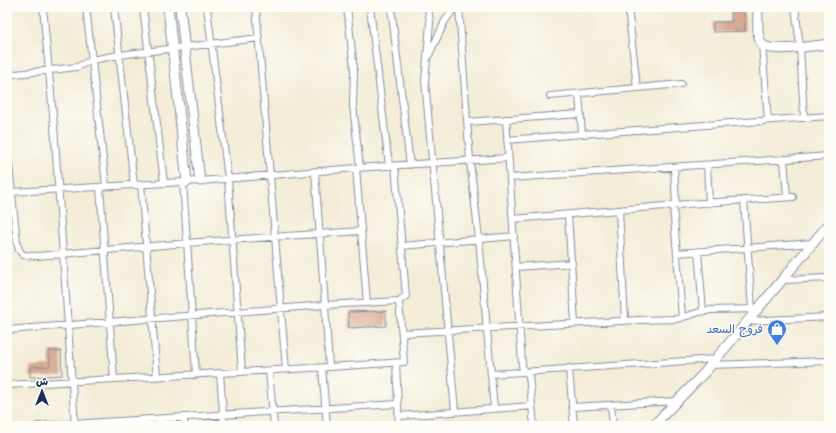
<svg xmlns="http://www.w3.org/2000/svg" width="836" height="433" font-family="'Comic Neue','Playpen Sans Arabic',sans-serif">
  <style>
    .building { fill: #d7a892 }
    .lines { fill: none; stroke-linecap: round; stroke-linejoin: round }
    .street-casing { stroke: #878e9a; stroke-width: 8 }
    .secondary-casing { stroke: #878e9a; stroke-width: 11 }
    .street { stroke: #fff; stroke-width: 6 }
    .secondary { stroke: #fff; stroke-width: 9 }
    .labels { text-anchor: middle; stroke-width: 3; stroke-linejoin: round; paint-order: stroke }
    .shop-label { font-size: 12px; fill: #366cbe; stroke: #fdfcf7; text-anchor: end }
  </style>
  <rect width="100%" height="100%" fill="#fdfcf7"/>
  <filter id="ink" filterUnits="userSpaceOnUse"><feTurbulence type="fractalNoise" baseFrequency=".025" numOctaves="2"/><feDisplacementMap in="SourceGraphic" scale="8" xChannelSelector="R" yChannelSelector="G"/><feConvolveMatrix kernelMatrix="1 2 1 2 8 2 1 2 1" color-interpolation-filters="sRGB"/></filter>
  <filter id="wash" filterUnits="userSpaceOnUse"><feTurbulence type="fractalNoise" baseFrequency=".012" numOctaves="4" result="noise"/><feDisplacementMap in="SourceGraphic" scale="16" xChannelSelector="R" yChannelSelector="G"/><feGaussianBlur stdDeviation="0.9" result="paint"/><feColorMatrix in="noise" values="0 0 0 0 0 0 0 0 0 0 0 0 0 0 0 0 0 1.4 0 .05"/><feComposite in="paint" operator="in"/></filter>
  <g filter="url(#wash)">
    <rect width="100%" height="100%" fill="#f3ecd7"/>
    <g id="blocks">
      <!-- building -->
      <path class="building" d="M731,7H744L745,31L713,32V22H731Z
        M386,311V326L349,328L348,312Z
        M49,351H61L62,375L30,377V367L50,366Z"/>
    </g>
  </g>
  <g filter="url(#ink)">
    <use href="#blocks" fill-opacity="0" stroke="#878e9a" stroke-width="1"/>
    <g class="lines">
      <!-- street casing -->
      <g class="street-casing">
        <path id="street" d="M43,7L54,126L75,426
          M86,7L106,186
          M114,7L134,185
          M143,7L164,183
          M207,7L228,179L242,372
          M256,7L286,370
          M347,7L354,70L353,105L360,168
          M370,7L389,166
          M391,7L410,165
          M428,7L430,23L425,81L455,411
          M459,7L470,161L479,239L494,409
          M628,7L637,88
          M795,7L800,47L804,118
          M762,44L768,120
          M429,55L445,21L455,7
          M7,75L77,67L92,60L119,55L259,38
          M550,96L681,84
          M506,119L522,365L523,370L529,375L534,426
          M467,122L581,114
          M582,134L829,116
          M507,140L582,134L579,94
          M7,145L17,243L19,250L23,255L37,256L199,242L361,231
          M784,159L787,197
          M707,165L709,203
          M395,166L406,296L399,301
          M674,167L676,205
          M356,168L367,303
          M510,178L829,156
          M183,182L196,375
          M141,184L157,377
          M100,187L114,379
          M12,192L200,181L356,168L508,158
          M744,200L752,309
          M673,205L682,317
          M619,210L625,320
          M568,215L575,323
          M513,219L688,204L793,197
          M402,246L514,236
          M698,252L703,311
          M677,253L813,243
          M516,267L572,263
          M782,280L829,278
          M399,301L404,362L329,367L325,305Z
          M748,321L829,317
          M7,330L325,305L315,172
          M402,333L639,320L677,319L700,312L711,310L758,309
          M396,363L399,426
          M711,365L829,361
          M322,368L327,426
          M569,368L574,426
          M269,371L274,426
          M220,373L224,426
          M491,374L716,359
          M7,385L329,367
          M611,405L613,426
          M572,407L677,401
          M399,416L532,406
          M184,417V426
          M38,426L398,404"/>
      </g>
      <!-- secondary casing -->
      <g class="secondary-casing">
        <path id="secondary" d="M168,7L187,182
          M180,7L200,181
          M758,7C758,16 756,37 762,44C770,54 816,45 829,44
          M653,426L705,372L829,224"/>
      </g>
      <!-- street -->
      <use href="#street" class="street"/>
      <!-- secondary -->
      <use href="#secondary" class="secondary"/>
    </g>
  </g>
  <!-- icons -->
  <defs>
    <g id="shop-pin" transform="scale(1)"><path d="M0 17L-7.5 6A9.5 9.5 0 1 1 7.5 6Z" fill="#3f7fe0" stroke="#fdfcf7"/><path d="M-5-2.5h2.3a2.7 3.5 0 0 1 5.4 0H5L5.5 6h-11ZM-1.5-2.5h3a1.5 2.3 0 0 0-3 0Z" fill="#fff"/></g>
  </defs>
  <g fill-rule="evenodd">
    <use href="#shop-pin" x="777" y="329"/>
  </g>
  <g class="labels">
    <!-- shop labels -->
    <g class="shop-label">
      <text x="763" y="333">فروج السعد</text>
    </g>
  </g>
  <!-- margin -->
  <rect width="836" height="433" fill="none" stroke="#fdfcf7" stroke-width="24"/>
  <!-- north arrow -->
  <g transform="translate(42 391)" stroke="#fdfcf7" stroke-width="3" paint-order="stroke">
  <path d="M0-3L7 15L0 10L-7 15Z" fill="#1b2f5e"/>
  <text y="-6" font-size="11" font-weight="bold" text-anchor="middle" fill="#1b2f5e">ش</text>
  </g>
</svg>
